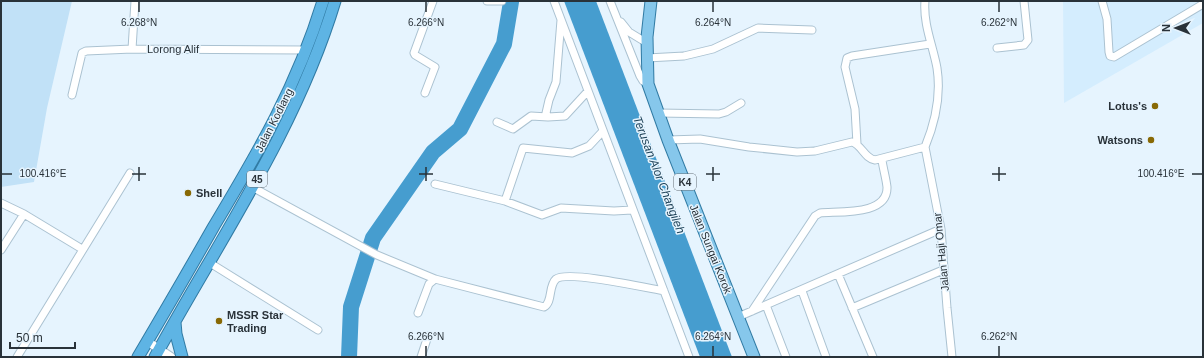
<svg xmlns="http://www.w3.org/2000/svg" width="1204" height="358" font-family="Arial,sans-serif">
  <style>
    .built { fill: #d4edfe }
    .green { fill: #c1e1f7 }
    .water { fill: #469dcf }
    .lines { fill: none; stroke-linecap: round; stroke-linejoin: round }
    .river { stroke: #469dcf; stroke-width: 16 }
    .minor-casing { stroke: #abc2d1; stroke-width: 9 }
    .tertiary-casing { stroke: #abc2d1; stroke-width: 10 }
    .primary-casing { stroke: #317ba4; stroke-width: 13 }
    .trunk-casing { stroke: #317ba4; stroke-width: 13 }
    .minor { stroke: #fff; stroke-width: 7 }
    .tertiary { stroke: #fff; stroke-width: 8 }
    .primary { stroke: #86c7eb; stroke-width: 11 }
    .trunk { stroke: #5eb4e4; stroke-width: 11 }
    .ticks { fill: none; stroke: #293239; stroke-width: 1.5 }
    .poi-dot { fill: #886905; stroke: #e6f4fe; stroke-width: 1.5 }
    .labels { text-anchor: middle; stroke-width: 3; stroke-linejoin: round; paint-order: stroke }
    .shield { fill: #e6f4fe; stroke: #626c74; stroke-width: 1 }
    .shield-label { font-size: 10px; font-weight: bold; fill: #293239 }
    .street-label { font-size: 11px; fill: #293239; stroke: #e6f4fe }
    .poi-label { font-size: 11px; font-weight: bold; fill: #293239; stroke: #e6f4fe; text-anchor: end }
    .water-label { font-size: 12px; font-style: italic; fill: #1f4359; stroke: #e6f4fe }
    .ticks-label { font-size: 10px; text-anchor: middle; fill: #293239; stroke: #e6f4fe; stroke-width: 3; stroke-linejoin: round; paint-order: stroke }
  </style>
  <rect width="100%" height="100%" fill="#e6f4fe"/>
  <!-- built -->
  <path class="built" d="M1063,1H1203V23L1064,103Z"/>
  <!-- green -->
  <path class="green" d="M1,1H72L47,108L34,182L1,187Z"/>
  <!-- water -->
  <path class="water" d="M564,1H596L732,357H700Z"/>
  <g class="lines">
    <!-- river -->
    <path class="river" d="M349,357L351,307L373,238L433,152L460,129L504,44L511,2"/>
    <!-- minor casing -->
    <g class="minor-casing">
      <path id="minor" d="M487,1H502
        M554,1L689,357
        M610,1L640,76L643,81L648,84
        M1102,1L1107,19L1109,52L1110,56L1114,57L1203,4
        M561,20L556,82L549,100L546,113L548,117L565,116L588,91
        M621,22L629,32L647,43
        M997,48L1024,45L1028,40L1024,1
        M132,49L135,1
        M647,58L684,56L713,49L758,28L812,30
        M425,93L435,67L415,55L414,53L433,1
        M72,95L82,53L86,51L132,49L307,50
        M659,113L719,114L726,112L741,103
        M497,122L513,129L531,116L548,117
        M668,140L700,139L749,147L797,152L815,151L852,142C862,145 864,158 875,160L925,147C935,123 941,94 937,68C933,46 923,24 925,1
        M857,144L855,109L845,67L847,58L852,56L930,44
        M925,147L941,229L947,308L952,357
        M435,184L505,201L523,148L572,153L589,146L603,131
        M252,187L377,255L435,279
        M505,201L542,215L561,208L614,211L632,210
        M1,203L24,214L82,249
        M1,250L24,214
        M210,263L318,330
        M838,274L873,357
        M802,291L826,357
        M766,305L786,357
        M852,308L943,270
        M752,311L815,216L820,213C839,211 888,216 887,187C886,178 883,168 882,160
        M418,313L429,284L435,279L544,307C553,302 548,286 556,279C567,270 647,288 664,291
        M738,317L941,229
        M17,357L130,173
        M421,357L428,336"/>
    </g>
    <!-- tertiary casing -->
    <g class="tertiary-casing">
      <path id="tertiary" d="M147,341L171,357"/>
    </g>
    <!-- primary casing -->
    <g class="primary-casing">
      <path id="primary" d="M651,1L647,37L648,84L668,140L754,357"/>
    </g>
    <!-- trunk casing -->
    <g class="trunk-casing">
      <path id="trunk" d="M175,322L176,334L182,357
        M138,357C164,313 189,270 214,226C259,151 297,86 323,1
        M155,357C219,240 296,130 335,1"/>
    </g>
    <!-- minor -->
    <use href="#minor" class="minor"/>
    <!-- tertiary -->
    <use href="#tertiary" class="tertiary"/>
    <!-- primary -->
    <use href="#primary" class="primary"/>
    <!-- trunk -->
    <use href="#trunk" class="trunk"/>
  </g>
  <!-- ticks -->
  <path class="ticks" d="M139,2V12M426,2V12M713,2V12M999,2V12M139,167V181M426,167V181M713,167V181M999,167V181M2,174H12M132,174H146M419,174H433M706,174H720M992,174H1006M1192,174H1202M426,346V356M713,346V356M999,346V356"/>
  <!-- markers -->
  <g class="poi-dot">
    <circle cx="1155" cy="106" r="4"/>
    <circle cx="1151" cy="140" r="4"/>
    <circle cx="188" cy="193" r="4"/>
    <circle cx="219" cy="321" r="4"/>
  </g>
  <g class="labels">
    <!-- shield labels -->
    <g class="shield">
      <rect x="247" y="171" width="20" height="16" rx="3"/>
      <rect x="674" y="174" width="22" height="16" rx="3"/>
    </g>
    <g class="shield-label">
      <text x="257" y="183">45</text>
      <text x="685" y="186">K4</text>
    </g>
    <!-- street labels -->
    <g class="street-label">
      <text x="173" y="53">Lorong Alif</text>
      <text transform="translate(274 120) rotate(-63)" y="4">Jalan Kodiang</text>
      <text transform="translate(711 249) rotate(68)" y="4">Jalan Sungai Korok</text>
      <text transform="translate(941 252) rotate(-96)" y="4">Jalan Haji Omar</text>
    </g>
    <!-- poi labels -->
    <g class="poi-label">
      <text x="1147" y="110">Lotus's</text>
      <text x="1143" y="144">Watsons</text>
      <text x="196" y="197" text-anchor="start">Shell</text>
      <text x="227" y="319" text-anchor="start">MSSR Star<tspan x="227" dy="13">Trading</tspan></text>
    </g>
    <!-- water labels -->
    <g class="water-label">
      <text transform="translate(659 175) rotate(69)" y="4">Terusan Alor Changileh</text>
    </g>
  </g>
  <g class="ticks-label">
    <text x="139" y="26">6.268°N</text>
    <text x="426" y="26">6.266°N</text>
    <text x="713" y="26">6.264°N</text>
    <text x="999" y="26">6.262°N</text>
    <text x="1161" y="177">100.416°E</text>
    <text x="43" y="177">100.416°E</text>
    <text x="426" y="340">6.266°N</text>
    <text x="713" y="340">6.264°N</text>
    <text x="999" y="340">6.262°N</text>
  </g>
  <!-- border -->
  <rect width="1204" height="358" fill="none" stroke="#293239" stroke-width="4"/>
  <!-- north arrow -->
  <g transform="translate(1176 28) rotate(270)" stroke="#e6f4fe" stroke-width="3" paint-order="stroke">
  <path d="M0-3L7 15L0 10L-7 15Z" fill="#293239"/>
  <text y="-6" font-size="11" font-weight="bold" text-anchor="middle" fill="#293239">N</text>
  </g>
  <!-- scale -->
  <path d="M10 342v6h65v-6" fill="none" stroke="#293239" stroke-width="2"/>
  <text x="16" y="342" font-size="12" fill="#293239" stroke="#e6f4fe" stroke-width="3" paint-order="stroke">50 m</text>
</svg>
